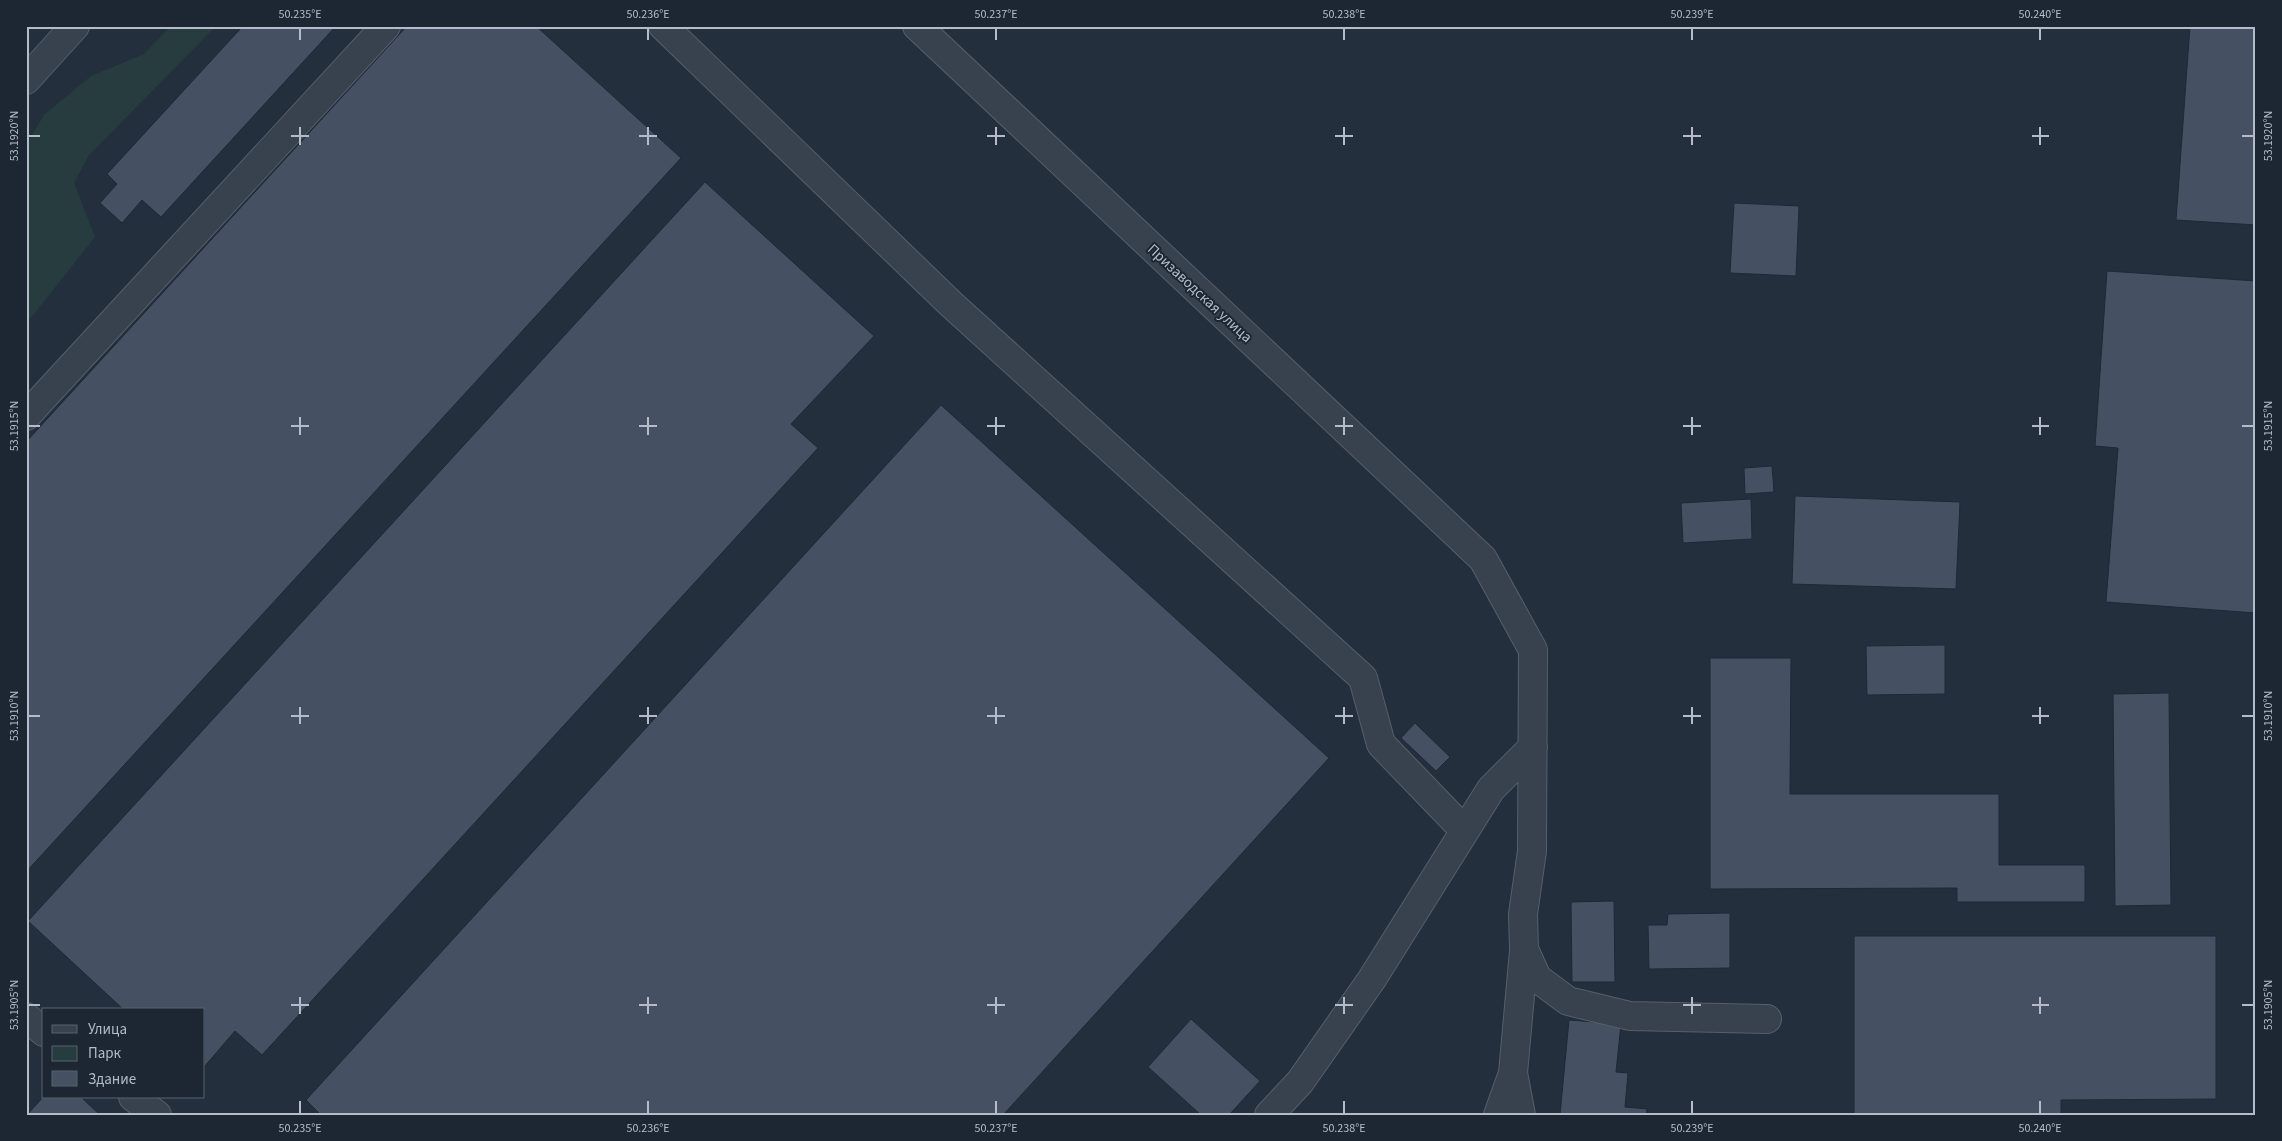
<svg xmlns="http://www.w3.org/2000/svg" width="2282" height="1141" font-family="'Source Sans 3',sans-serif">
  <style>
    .green { fill: #263c3f }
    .building { fill: #455162; stroke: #1f2835 }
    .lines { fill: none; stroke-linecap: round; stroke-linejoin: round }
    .minor-casing { stroke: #565f6c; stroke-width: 30 }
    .minor { stroke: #38414e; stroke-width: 28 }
    .ticks { fill: none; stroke: #b4bcc9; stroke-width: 2 }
    .labels { text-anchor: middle; stroke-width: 4; stroke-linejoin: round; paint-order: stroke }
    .street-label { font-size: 15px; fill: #b4bcc9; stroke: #1d2633 }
    .neatline { fill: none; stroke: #b4bcc9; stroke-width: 2 }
    .ticks-label { font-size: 12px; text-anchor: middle; fill: #b4bcc9 }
  </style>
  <rect width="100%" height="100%" fill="#242f3e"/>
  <!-- green -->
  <path class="green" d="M171,26H216L89,155L74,183L95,237L26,324V145L44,115L91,76L144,54Z"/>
  <!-- building -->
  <path class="building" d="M243,26H336L161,217L142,200L122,223L100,203L117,184L107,174Z
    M407,26H536L681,158L26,872V442Z
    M2190,26H2256V225L2176,220Z
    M705,182L874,336L791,424L818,448L262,1055L235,1031L204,1067V1010H124L28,921Z
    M1734,203L1799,206L1796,276L1730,273Z
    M2107,271L2256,281V613L2106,602L2118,448L2095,446Z
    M941,405L1329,758L1003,1115H321L306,1100Z
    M1772,466L1774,492L1745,494L1744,468Z
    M1795,496L1960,502L1956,589L1792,584Z
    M1751,499L1752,539L1683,543L1681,503Z
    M1945,645V694L1867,695L1866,646Z
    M1710,658H1791L1790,794H1999V865H2085V902H1957V888L1710,889Z
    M2169,693L2171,905L2115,906L2113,694Z
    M1415,723L1450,757L1436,771L1401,738Z
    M1614,901L1615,982H1572L1571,902Z
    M1730,913V968L1649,969L1648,925H1667L1668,914Z
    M1854,936H2216V1099L2061,1100V1115H1854Z
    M1191,1019L1260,1081L1229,1115H1201L1148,1067Z
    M1569,1020L1621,1024L1616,1072L1628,1073L1625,1107L1647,1109L1646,1115H1560Z
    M44,1096L81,1097L100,1115H27Z"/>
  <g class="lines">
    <!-- minor casing -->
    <g class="minor-casing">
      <path id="minor" d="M663,26L951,304L1363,678L1381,744L1464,830
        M917,26L1483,559L1533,650L1532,851L1523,914L1524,949L1537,978L1568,1001L1630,1016L1767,1019
        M26,80L75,26
        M26,416L386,26
        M26,1017L44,1032
        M1513,1073L1521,1115
        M133,1097L157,1115
        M1269,1115L1300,1082L1372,979L1491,789L1533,747
        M1498,1115L1513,1073L1524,951"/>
    </g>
    <!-- minor -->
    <use href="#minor" class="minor"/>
  </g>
  <!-- ticks -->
  <path class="ticks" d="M300,28V40M648,28V40M996,28V40M1344,28V40M1692,28V40M2040,28V40M300,127V145M648,127V145M996,127V145M1344,127V145M1692,127V145M2040,127V145M28,136H40M291,136H309M639,136H657M987,136H1005M1335,136H1353M1683,136H1701M2032,136H2049M2242,136H2254M300,417V435M648,417V435M996,417V435M1344,417V435M1692,417V435M2040,417V435M28,426H40M291,426H309M639,426H657M987,426H1005M1335,426H1353M1683,426H1701M2032,426H2049M2242,426H2254M300,707V724M648,707V724M996,707V724M1344,707V724M1692,707V724M2040,707V724M28,716H40M291,716H309M639,716H657M987,716H1005M1335,716H1353M1683,716H1701M2032,716H2049M2242,716H2254M300,997V1014M648,997V1014M996,997V1014M1344,997V1014M1692,997V1014M2040,997V1014M28,1005H40M291,1005H309M639,1005H657M987,1005H1005M1335,1005H1353M1683,1005H1701M2032,1005H2049M2242,1005H2254M300,1101V1114M648,1101V1114M996,1101V1114M1344,1101V1114M1692,1101V1114M2040,1101V1114"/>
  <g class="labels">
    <!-- street labels -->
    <g class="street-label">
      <text transform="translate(1200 293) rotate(43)" y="5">Призаводская улица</text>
    </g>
  </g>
  <!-- border -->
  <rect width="2282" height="1141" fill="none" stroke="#1d2633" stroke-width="55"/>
  <!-- legend -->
  <rect x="42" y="1008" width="162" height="90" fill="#1d2633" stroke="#59626f"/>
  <rect x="52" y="1025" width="25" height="8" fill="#38414e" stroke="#59626f"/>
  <text x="88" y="1034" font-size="15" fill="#b4bcc9">Улица</text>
  <rect x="52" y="1046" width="25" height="15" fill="#263c3f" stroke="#59626f"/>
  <text x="88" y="1058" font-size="15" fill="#b4bcc9">Парк</text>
  <rect x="52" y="1071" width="25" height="15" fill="#455162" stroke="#59626f"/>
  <text x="88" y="1084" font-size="15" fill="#b4bcc9">Здание</text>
  <rect x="28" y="28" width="2226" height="1086" class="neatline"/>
  <g class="ticks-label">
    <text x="300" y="18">50.235°E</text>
    <text x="648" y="18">50.236°E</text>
    <text x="996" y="18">50.237°E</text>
    <text x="1344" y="18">50.238°E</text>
    <text x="1692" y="18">50.239°E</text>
    <text x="2040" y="18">50.240°E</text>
    <text transform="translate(14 136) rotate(-90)" y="4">53.1920°N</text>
    <text transform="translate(2268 136) rotate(-90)" y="4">53.1920°N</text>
    <text transform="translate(14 426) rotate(-90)" y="4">53.1915°N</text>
    <text transform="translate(2268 426) rotate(-90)" y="4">53.1915°N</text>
    <text transform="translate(14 716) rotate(-90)" y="4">53.1910°N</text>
    <text transform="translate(2268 716) rotate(-90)" y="4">53.1910°N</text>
    <text transform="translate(14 1005) rotate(-90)" y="4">53.1905°N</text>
    <text transform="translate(2268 1005) rotate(-90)" y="4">53.1905°N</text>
    <text x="300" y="1132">50.235°E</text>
    <text x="648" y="1132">50.236°E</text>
    <text x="996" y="1132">50.237°E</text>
    <text x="1344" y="1132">50.238°E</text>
    <text x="1692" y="1132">50.239°E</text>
    <text x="2040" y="1132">50.240°E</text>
  </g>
</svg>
